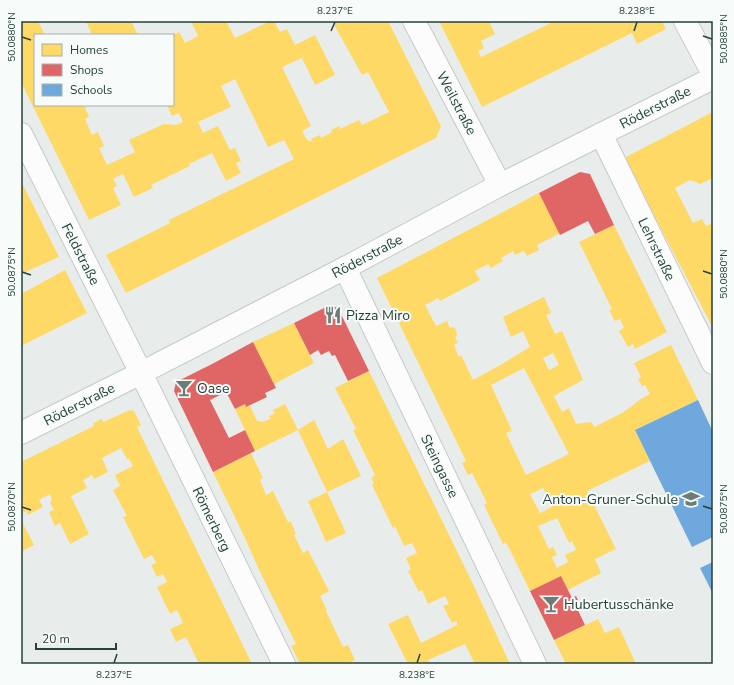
<svg xmlns="http://www.w3.org/2000/svg" width="734" height="685" font-family="'Nunito Sans',sans-serif">
  <style>
    .homes { fill: #ffd966; fill-rule: evenodd }
    .shops { fill: #e06666 }
    .schools { fill: #6fa8dc }
    .lines { fill: none; stroke-linecap: round; stroke-linejoin: round }
    .street-casing { stroke: #c5cac8; stroke-width: 24 }
    .secondary-casing { stroke: #c3cbc8; stroke-width: 24 }
    .street { stroke: #fcfcfc; stroke-width: 22 }
    .secondary { stroke: #fcfcfc; stroke-width: 22 }
    .ticks { fill: none; stroke: #24423a; stroke-width: 1.5 }
    .labels { text-anchor: middle; stroke-width: 4; stroke-linejoin: round; paint-order: stroke }
    .street-label { font-size: 14px; fill: #24423a; stroke: #f7fbf9 }
    .poi-label { font-size: 14px; fill: #24423a; stroke: #f7fbf9; text-anchor: start }
    .neatline { fill: none; stroke: #24423a; stroke-width: 1.5 }
    .ticks-label { font-size: 10px; text-anchor: middle; fill: #24423a }
  </style>
  <rect width="100%" height="100%" fill="#e8edeb"/>
  <!-- homes -->
  <path class="homes" d="M21,21H38L45,35H35V105H78V106L84,105L89,117L85,119L92,135L98,132L104,146L99,148L107,165L135,152L129,140L164,124L176,125L183,122L179,113L172,116L167,105H173V35L179,32L185,43L198,36L191,21H226L235,38L270,21H274L280,32L287,29L295,45L315,35L335,75L315,85L302,58L282,67L311,126L302,131L307,140L313,142L311,139L320,135L321,138L332,132L331,130L339,126L340,129L359,120L362,125L389,112L368,72L362,75L332,21H388L441,126L436,138L126,293L106,255L170,223L169,220L294,159L284,140L268,147L235,79L221,86L231,107L198,122L203,133L218,126L230,150L235,148L241,161L236,163L241,173L226,181L212,153L189,164L190,166L151,185L153,188L134,197L123,174L113,179L117,186L113,188L121,205L89,220L21,82Z
    M86,21H131L138,35H92Z
    M439,21H489L495,34L481,41L484,48L478,51L481,57L555,21H662L666,29L637,44L632,33L482,107Z
    M713,112V178L700,184L690,180L675,188L693,223L702,219L706,226L713,223V328L624,158Z
    M21,181L59,257L21,274Z
    M539,193L560,233L537,245L539,250L527,256L524,251L515,255L513,251L501,258L503,261L491,268L488,264L475,271L480,280L440,301L438,298L425,305L436,326L447,321L450,328L452,327L455,328L457,334L456,337H455L458,343L454,345L459,357L461,355L473,380L502,364L530,347L523,331L511,337L503,317L544,297L551,313L546,315L555,334L562,331L583,380L554,396L562,412L569,408L576,424L591,422L594,427L622,413L641,399L650,394L645,385L642,386L638,379L641,377L634,363L671,345L698,400L635,430L650,461L587,491L616,549L595,559L601,573L568,590L561,576L530,591L506,542L503,544L484,505L487,503L472,473L468,475L462,463L466,461L377,278ZM553,353L559,365L549,370L543,358ZM524,368L569,454L526,475L506,433L512,431L491,385ZM543,488L552,507L540,513L530,494ZM557,518L569,543L572,541L576,550L565,555L568,562L557,568L552,557L557,555L553,547L549,549L538,526Z
    M614,225L667,332L635,349L633,344L628,347L619,331L624,328L620,319L615,321L609,310L612,309L579,242Z
    M65,270L87,313L21,346V294Z
    M294,323L314,363L274,384L253,342Z
    M369,371L472,582L510,664H475L465,644L428,660L430,664H408L388,624L408,615L421,643L457,625V621L452,623L443,606L449,604L445,596L428,604L422,590L419,592L408,571L411,569L406,558L417,553L412,543L404,546L395,526L393,528L372,485L374,483L371,478L375,475L353,430L356,429L335,388Z
    M245,404L246,407L250,406L257,421L263,422L270,419L269,416L275,413L273,410L285,404L298,430L255,451L235,409Z
    M130,410L134,411L141,425L137,427L252,664H199L186,637L176,642L170,629L183,623L177,610L170,614L157,587L167,582L163,574L157,577L151,565L156,563L152,555L144,559L123,517L127,516L113,490L120,486L115,475L133,466L129,459H127L121,448L102,458L108,472L94,479L92,475L83,480L87,488L71,496L89,534L70,544L60,523L55,526L49,512L54,510L50,503L52,499L50,494L39,500L43,507L28,515L26,511L21,514V462L94,426L93,423L102,419L103,422Z
    M314,420L328,449L343,439L361,476L327,492L346,533L326,542L308,501L327,492L298,430Z
    M251,453L263,478L260,480L266,495L273,491L288,522H291L296,534L294,535L303,553L308,550L329,591L320,596L327,610L326,611L343,647L348,645L355,660L349,663V664H305L304,662L300,664L291,646L296,644L262,576L244,536L213,472Z
    M21,520L34,545L21,552Z
    M598,619L605,633L619,627L636,664H566L554,640Z"/>
  <!-- shops -->
  <path class="shops" d="M580,172L590,174L614,225L595,234L588,221L560,235L539,193Z
    M330,305L338,308L369,371L348,381L335,355L332,356L329,351L321,355L318,350L310,355L294,323Z
    M253,342L276,388L265,393L267,397L246,407L245,404L235,409L226,392L210,400L229,438L245,430L255,451L213,472L174,391L176,382L212,364Z
    M561,576L572,598L576,596L579,602L575,604L585,625L554,640L530,591Z"/>
  <!-- schools -->
  <path class="schools" d="M698,400L713,432V537L692,547L635,430Z
    M713,562V594L700,568Z"/>
  <g class="lines">
    <!-- street casing -->
    <g class="street-casing">
      <path id="street" d="M414,21L500,185
        M685,21L713,74
        M21,134L141,373L284,664
        M601,134L713,363
        M345,268L535,664"/>
    </g>
    <!-- secondary casing -->
    <g class="secondary-casing">
      <path id="secondary" d="M21,433L141,373L345,268L500,185L713,78"/>
    </g>
    <!-- street -->
    <use href="#street" class="street"/>
    <!-- secondary -->
    <use href="#secondary" class="secondary"/>
  </g>
  <!-- ticks -->
  <path class="ticks" d="M331,31L335,22M634,31L637,22M703,36L712,39M22,37L31,40M703,271L712,274M22,272L31,275M703,506L712,509M22,507L31,510M114,663L117,654M417,663L420,654"/>
  <!-- icons -->
  <defs>
    <g id="restaurant-bare" transform="scale(1.38)"><path d="M-5-6h1v4h1v-4h1v4h1v-4h1v5L-1.5 .5V6h-2V.5L-5-1ZM5-6V6H3V1.5H1.5Q1.5-4 5-6Z" fill="#697e78" stroke="#f7fbf9" stroke-width="2.5" paint-order="stroke"/></g>
    <g id="bar-bare" transform="scale(1.38)"><path d="M-6-5H6L.8 .8V4.5H3.5V6h-7V4.5H-.8V.8Z" fill="#697e78" stroke="#f7fbf9" stroke-width="2.5" paint-order="stroke"/></g>
    <g id="school-bare" transform="scale(1.38)"><path d="M0-5L7-2L0 1L-7-2ZM-4 1L0 2.5L4 1V4Q0 6-4 4Z" fill="#697e78" stroke="#f7fbf9" stroke-width="2.5" paint-order="stroke"/></g>
  </defs>
  <g fill-rule="evenodd">
    <use href="#restaurant-bare" x="333" y="315"/>
    <use href="#bar-bare" x="184" y="388"/>
    <use href="#school-bare" x="691" y="499"/>
    <use href="#bar-bare" x="551" y="604"/>
  </g>
  <g class="labels">
    <!-- street labels -->
    <g class="street-label">
      <text transform="translate(457 103) rotate(62)" y="5">Weilstraße</text>
      <text transform="translate(655 107) rotate(-27)" y="5">Röderstraße</text>
      <text transform="translate(657 249) rotate(64)" y="5">Lehrstraße</text>
      <text transform="translate(81 254) rotate(63)" y="5">Feldstraße</text>
      <text transform="translate(367 256) rotate(-28)" y="5">Röderstraße</text>
      <text transform="translate(79 404) rotate(-27)" y="5">Röderstraße</text>
      <text transform="translate(440 466) rotate(64)" y="5">Steingasse</text>
      <text transform="translate(212 519) rotate(64)" y="5">Römerberg</text>
    </g>
    <!-- poi labels -->
    <g class="poi-label">
      <text x="346" y="320">Pizza Miro</text>
      <text x="197" y="393">Oase</text>
      <text x="678" y="504" text-anchor="end">Anton-Gruner-Schule</text>
      <text x="564" y="609">Hubertusschänke</text>
    </g>
  </g>
  <!-- border -->
  <rect width="734" height="685" fill="none" stroke="#f7fbf9" stroke-width="44"/>
  <!-- legend -->
  <rect x="34" y="34" width="140" height="72" fill="#f7fbf9" stroke="#a3b1ad"/>
  <rect x="42" y="44" width="20" height="12" fill="#ffd966" stroke="#a3b1ad"/>
  <text x="70" y="54" font-size="12" fill="#24423a">Homes</text>
  <rect x="42" y="64" width="20" height="12" fill="#e06666" stroke="#a3b1ad"/>
  <text x="70" y="74" font-size="12" fill="#24423a">Shops</text>
  <rect x="42" y="84" width="20" height="12" fill="#6fa8dc" stroke="#a3b1ad"/>
  <text x="70" y="94" font-size="12" fill="#24423a">Schools</text>
  <!-- scale -->
  <path d="M36 643v6h80v-6" fill="none" stroke="#24423a" stroke-width="2"/>
  <text x="42" y="643" font-size="12" fill="#24423a" stroke="#f7fbf9" stroke-width="3" paint-order="stroke">20 m</text>
  <rect x="22" y="22" width="690" height="641" class="neatline"/>
  <g class="ticks-label">
    <text x="335" y="14">8.237°E</text>
    <text x="637" y="14">8.238°E</text>
    <text transform="translate(11 37) rotate(-90)" y="4">50.0880°N</text>
    <text transform="translate(723 39) rotate(-90)" y="4">50.0885°N</text>
    <text transform="translate(11 272) rotate(-90)" y="4">50.0875°N</text>
    <text transform="translate(723 274) rotate(-90)" y="4">50.0880°N</text>
    <text transform="translate(11 507) rotate(-90)" y="4">50.0870°N</text>
    <text transform="translate(723 509) rotate(-90)" y="4">50.0875°N</text>
    <text x="114" y="678">8.237°E</text>
    <text x="417" y="678">8.238°E</text>
  </g>
</svg>
